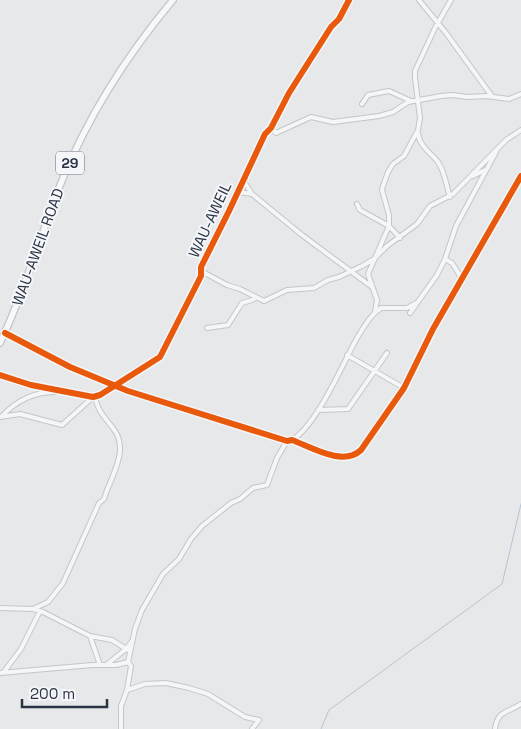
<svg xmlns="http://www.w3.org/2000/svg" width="521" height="729" font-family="'Space Grotesk',sans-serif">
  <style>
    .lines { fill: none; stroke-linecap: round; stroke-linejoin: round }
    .stream { stroke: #b4c4d5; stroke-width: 1 }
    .street-casing { stroke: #c4c6c8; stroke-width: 6 }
    .primary-casing { stroke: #c2c5c8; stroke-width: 8 }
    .street { stroke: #f5f6f7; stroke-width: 4 }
    .primary { stroke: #f8f8f8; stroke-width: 5.5 }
    .cycleway-casing { stroke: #f4f6f9; stroke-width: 9 }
    .cycleway { stroke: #e8590c; stroke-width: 6 }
    .labels { text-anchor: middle; stroke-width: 4; stroke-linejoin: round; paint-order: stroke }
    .shield { fill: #f4f6f9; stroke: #676e7b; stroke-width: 1 }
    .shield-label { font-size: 14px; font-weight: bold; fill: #2b3445 }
    .street-label { font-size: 15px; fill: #2b3445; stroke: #f4f6f9 }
  </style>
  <rect width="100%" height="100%" fill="#e6e8ea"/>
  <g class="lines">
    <!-- stream -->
    <path class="stream" d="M321,729L329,710L502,584L521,504"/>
    <!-- street casing -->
    <g class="street-casing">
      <path id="street" d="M419,0L446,33L491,95
        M362,104L368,95L389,91L411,101
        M271,128L276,133L311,117L333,122L379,116L393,112L408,102L441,96L452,95L468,97L486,96L509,99L521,94
        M418,133C419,146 431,153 438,162C445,172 446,185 450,197
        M473,176L487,169
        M243,180L252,194L302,235L372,287
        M238,192L252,194
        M357,204L360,210L389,226L400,238
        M445,259L452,263L462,279
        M201,271L227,285L240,289L264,301L287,290L314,288L328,280L339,277L362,266L374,259L387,246L417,224L430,206L453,194L506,140L521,130
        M375,312L377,300L368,274L389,226V215L382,190L383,186L388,172L393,164L404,156L418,130L420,118L415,78V71L435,28L451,0
        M410,313L437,275L445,259L456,226L496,152
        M207,328L228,325L242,303L252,300L255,298
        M5,333L70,367L128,391L287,441L292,440C311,447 343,467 361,450L404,388L433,329L521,176
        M347,355L404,388
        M0,375L31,385L93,397L100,395L160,357L201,276V267L229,211L265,134L271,128L289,93L331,27L339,19L349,0
        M318,410L348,409L387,353
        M0,417L20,414L62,425L93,397
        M1,417C16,401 33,392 54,392
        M292,440C317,425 342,365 357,338C364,327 370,315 381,308H407L416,303
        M0,608L33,609L43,612L90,636L112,640L126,649L132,641
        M33,609L48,602L63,583L99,503L104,499C110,478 129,452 115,431C106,418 98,413 95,397
        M90,636L100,665
        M106,665L126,649L128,650
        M0,673L92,665H116L128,662
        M3,673L21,649L40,611
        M127,690L131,666L128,662L135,629L142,610L163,574L179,559L191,539L202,526L231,503L240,499L253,488L267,485L277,458L287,441
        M121,729V706L127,690L145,684L166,683L189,688L208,694L245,717L259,720L252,729
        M495,729C497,711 507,713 521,704"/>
    </g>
    <!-- primary casing -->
    <g class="primary-casing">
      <path id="primary" d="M0,343C25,291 40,236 61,183C88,116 127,55 173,0"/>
    </g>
    <!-- street -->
    <use href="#street" class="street"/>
    <!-- primary -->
    <use href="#primary" class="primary"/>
    <!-- cycleway casing -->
    <g class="cycleway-casing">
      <path id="cycleway" d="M5,333L70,367L128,391L287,441L292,440C311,447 343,467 361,450L404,388L433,329L521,176
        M0,375L31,385L93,397L100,395L160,357L201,276V267L229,211L265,134L271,128L289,93L331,27L339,19L349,0"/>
    </g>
    <!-- cycleway -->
    <use href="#cycleway" class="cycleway"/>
  </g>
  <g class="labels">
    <!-- shield labels -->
    <rect class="shield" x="56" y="151.5" width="28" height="23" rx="4"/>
    <g class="shield-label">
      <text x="70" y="168">29</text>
    </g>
    <!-- street labels -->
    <g class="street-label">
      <text transform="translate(210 220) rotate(-65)" y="5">WAU-AWEIL</text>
      <text transform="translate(38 247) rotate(-70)" y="5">WAU-AWEIL ROAD</text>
    </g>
  </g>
  <!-- scale -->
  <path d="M22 699v8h85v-8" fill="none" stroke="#2b3445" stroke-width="2.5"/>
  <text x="30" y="699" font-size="15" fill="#2b3445" stroke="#f4f6f9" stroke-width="4" paint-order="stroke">200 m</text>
</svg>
